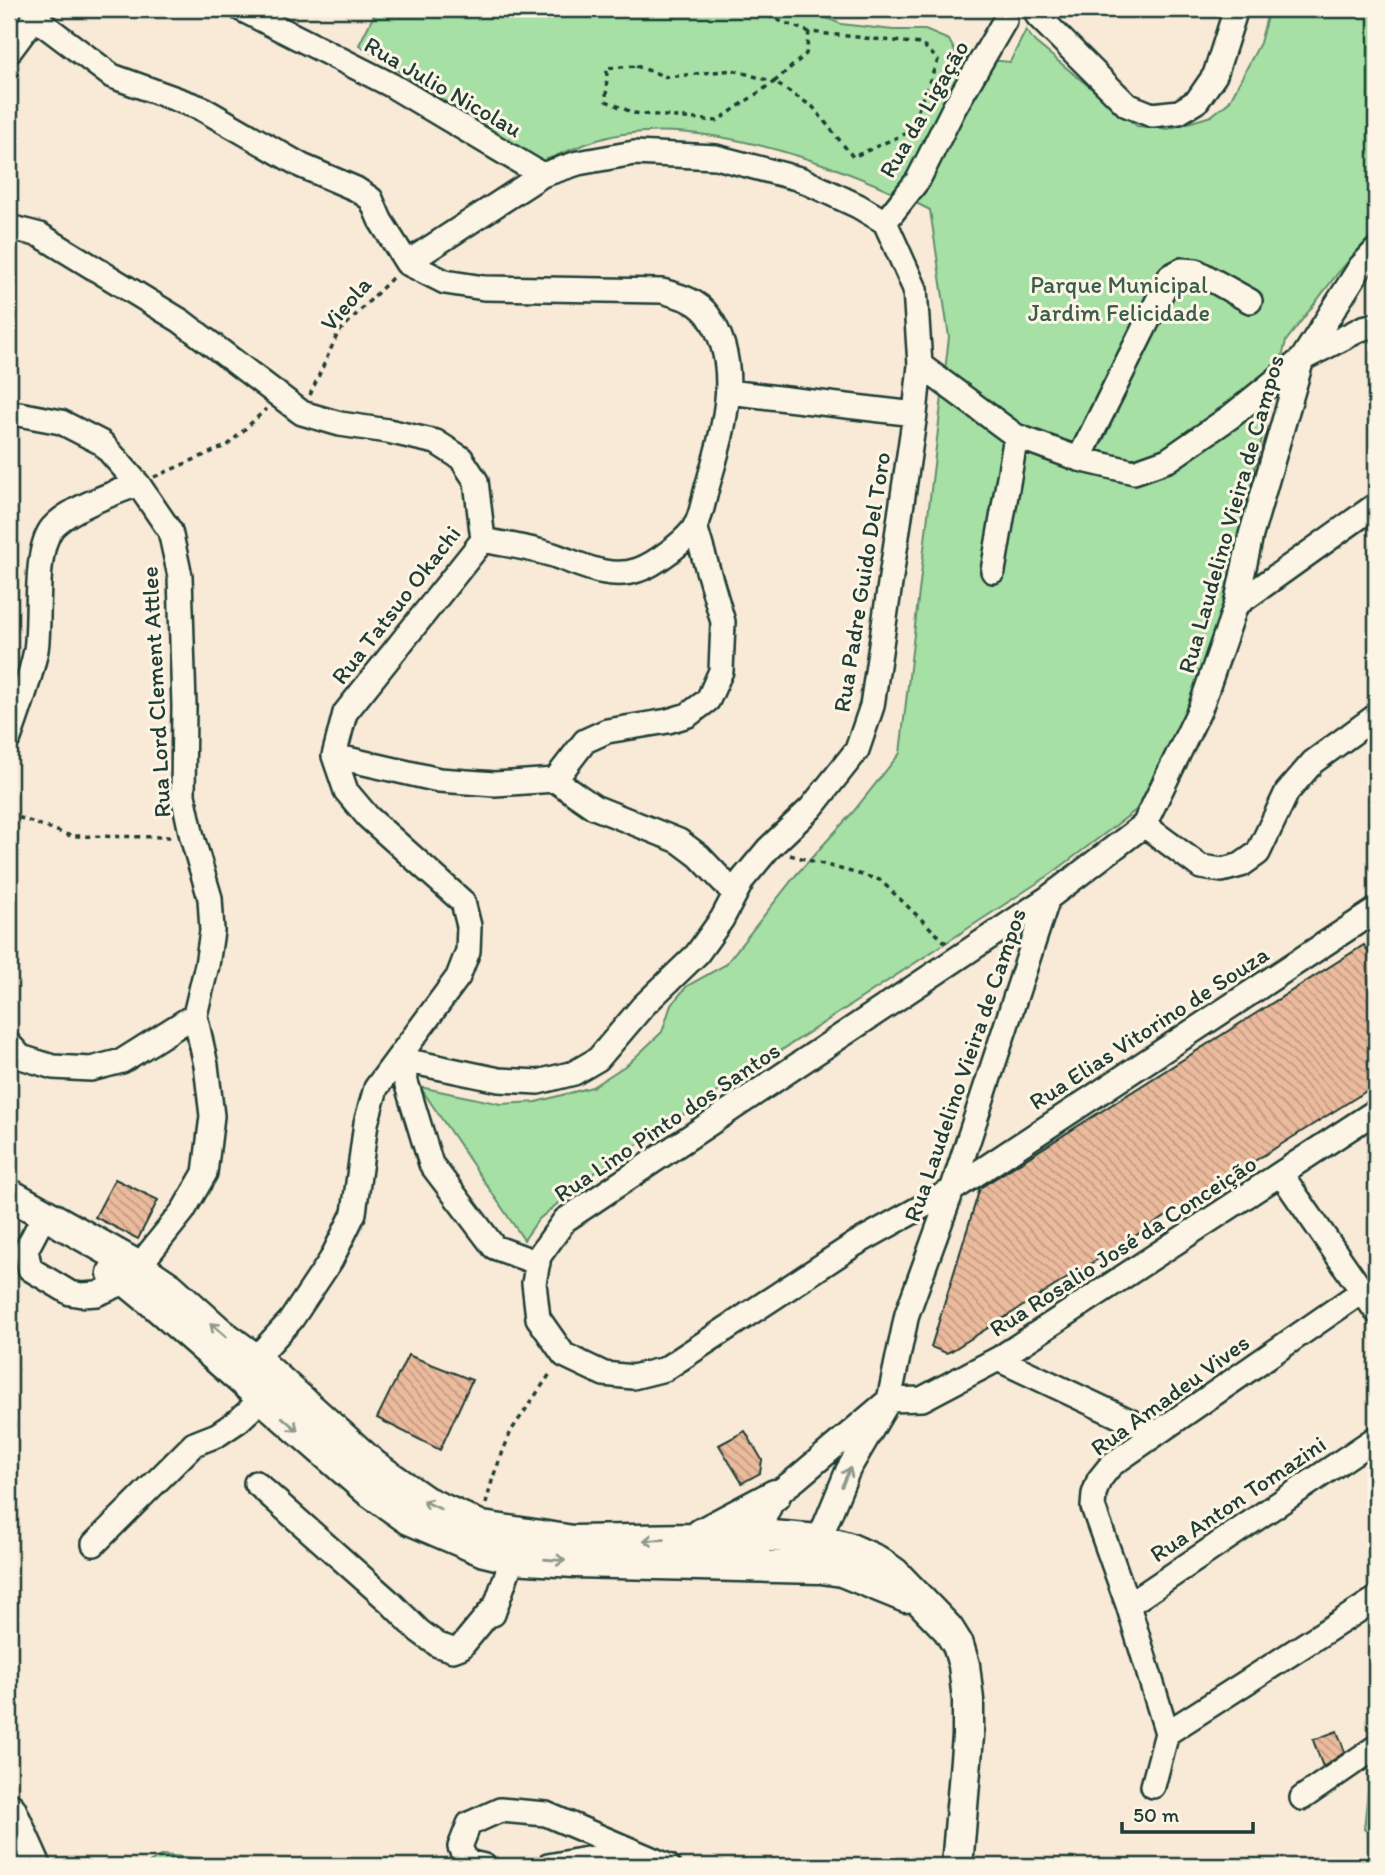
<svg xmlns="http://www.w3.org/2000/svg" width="1385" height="1875" font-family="Itim,sans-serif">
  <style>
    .green { fill: #a6e0a5; stroke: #628e6c; stroke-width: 2 }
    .forest { fill: url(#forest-crowns); stroke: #628e6c; stroke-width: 2 }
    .building { fill: url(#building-back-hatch); stroke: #1f3d34; stroke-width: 2 }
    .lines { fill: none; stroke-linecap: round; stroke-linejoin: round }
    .minor-casing { stroke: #1f3d34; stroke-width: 28 }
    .major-casing { stroke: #1f3d34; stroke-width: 35 }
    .highway-casing { stroke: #1f3d34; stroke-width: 38 }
    .path { stroke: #1f3d34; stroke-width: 3.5; stroke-dasharray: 5 5; stroke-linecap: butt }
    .minor { stroke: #fcf5e5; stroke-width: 23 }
    .major { stroke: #fcf5e5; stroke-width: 30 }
    .highway { stroke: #fcf5e5; stroke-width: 33 }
    .oneway { stroke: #8e998c }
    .labels { text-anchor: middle; stroke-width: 6; stroke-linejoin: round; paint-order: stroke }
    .street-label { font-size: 24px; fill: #1f3d34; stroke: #fcf5e5 }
    .park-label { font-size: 24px; fill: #3a5e4b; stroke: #fcf5e5 }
  </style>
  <defs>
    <pattern id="forest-crowns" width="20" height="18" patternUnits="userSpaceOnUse" patternTransform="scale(1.75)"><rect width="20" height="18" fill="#a6e0a5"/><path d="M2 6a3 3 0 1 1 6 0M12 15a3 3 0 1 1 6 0" fill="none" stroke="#8ec18f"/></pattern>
    <pattern id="building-back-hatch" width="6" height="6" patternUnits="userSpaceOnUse" patternTransform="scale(1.75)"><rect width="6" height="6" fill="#ecbb9d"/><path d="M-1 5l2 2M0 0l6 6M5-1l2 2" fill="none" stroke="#bf9981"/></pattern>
  </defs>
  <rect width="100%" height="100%" fill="#f9e9d7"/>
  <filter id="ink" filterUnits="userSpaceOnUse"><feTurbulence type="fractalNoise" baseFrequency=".0143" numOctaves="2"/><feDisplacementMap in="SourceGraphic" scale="14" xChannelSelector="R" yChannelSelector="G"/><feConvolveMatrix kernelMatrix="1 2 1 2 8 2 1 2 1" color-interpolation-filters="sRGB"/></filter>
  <g filter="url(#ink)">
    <!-- green -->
    <path class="green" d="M377,9H805L841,24L893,30H925L949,40L958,57L1010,62L1026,30L1035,42L1137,126L1168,129L1211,116L1229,102L1260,43L1269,9H1376V230L1338,273L1286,341L1258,454L1219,634L1172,746L1136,810L1051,874L594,1173L538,1220L524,1240L420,1087L501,1104L536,1102L592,1087L628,1064L662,1032L671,1005L687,986L725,965L796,875L853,812L900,753L949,337L930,210C848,168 717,120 623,134C596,138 568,151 543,161L532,159L359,45Z
      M1376,1767V1840L1364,1829L1370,1771Z"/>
    <!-- forest -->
    <path class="forest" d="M162,1855L281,1866H145Z"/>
    <!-- building -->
    <path class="building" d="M1364,945L1376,964V1085L951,1351L946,1353L931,1347L980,1188Z
      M115,1179L158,1200L138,1239L95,1217Z
      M408,1355L472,1380L440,1450L377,1418Z
      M745,1431L762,1460L760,1473L742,1483L719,1445Z
      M1337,1731L1345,1752L1323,1767L1313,1740Z"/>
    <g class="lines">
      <!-- minor casing -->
      <g class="minor-casing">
        <path id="minor" d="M241,9L391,85L542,175
          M1038,16L1127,105L1152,115L1179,112L1197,101L1215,75L1236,9
          M35,18L112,76L201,108L302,166L356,189L371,199L380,220L407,263L445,282L484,288L662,291C680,296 697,300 708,315C744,365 723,431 708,484C704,497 702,514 696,525C688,540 654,565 638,570C609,580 582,565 556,556C532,548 507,545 483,540
          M9,52L41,9
          M885,222L918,180L954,108L1005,20
          M9,227L40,235L181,321L302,413L340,424L388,431L436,442L461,458L476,481L483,540L345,713L334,756L346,791L368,817L463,902L469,926L468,951L458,977L376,1088L366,1123L354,1213L331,1260L291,1320L245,1370
          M920,365L1016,436L1079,459L1134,472L1168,460L1230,417L1302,359L1363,328L1376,325
          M728,392L915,414
          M9,415L19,414L61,422L102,443L138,484L170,531L180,576L184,706L183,795L192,837L210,898L212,931L207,965L195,1015L206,1065L212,1116L205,1173L183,1211L127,1281L97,1294L82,1295L70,1293L30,1269L26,1250L45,1214
          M1079,459L1170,276L1182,270L1196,271L1250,301
          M993,571L1016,436
          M1236,605L1376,505
          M9,738C19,710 30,680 36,650C41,619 33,552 52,528C68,509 114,493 138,484
          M334,756L439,780L495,784L555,780
          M555,780L585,741L607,731L668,721L688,715L708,700L721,671L723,622L695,526
          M555,780L594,807L679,841L699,856L735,894
          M1144,825L1201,867L1222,870L1241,865L1258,853L1287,792L1313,762L1376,716
          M1048,898L565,1220L539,1256L534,1283L538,1318L564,1355L604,1374L633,1377L665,1369L855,1244L952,1190L1376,910
          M9,1044L21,1057L53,1067L91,1069L122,1061L195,1015
          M399,1059L499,1080L538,1082L574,1073L598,1059L643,1006L697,954L722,919L743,879L768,849L811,808L857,750L872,706L915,414L920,365L915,289L885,222L858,206L800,179L716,157L634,153L578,163L542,175L407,263
          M399,1059L431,1164L494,1247L538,1263
          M1281,1174L1376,1311
          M998,1359L1155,1433
          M256,1483L391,1603L419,1631L438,1645L453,1650L461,1647L495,1606
          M94,1544L194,1444L217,1435L238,1421L262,1399
          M758,1549L765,1516L775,1495L796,1479L889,1400L922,1399L998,1359L1376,1111
          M811,1554L819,1540L848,1470L889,1400L907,1314L952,1190L1048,898L1144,825L1200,709L1236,605L1251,535L1302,359L1361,266L1376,250
          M1128,1605L1376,1438
          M493,1614L517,1545
          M1167,1733L1376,1599
          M1153,1786L1167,1733L1128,1605L1093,1507L1094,1494L1099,1480L1111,1465L1364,1290
          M1302,1798L1376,1747
          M484,1866L467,1862L460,1847L469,1824L500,1810L546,1814L668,1866
          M548,1866L632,1851"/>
      </g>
      <!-- major casing -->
      <g class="major-casing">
        <path id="major" d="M9,1194L139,1267L170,1288L220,1333L255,1359L373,1465L426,1502L482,1527L573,1541L692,1539L760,1535L819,1540L848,1548L877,1561L894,1573L948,1629L958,1645L964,1665L968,1700V1736L957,1866
          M113,1273L127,1281L155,1304L368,1490L409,1519L484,1551L513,1558L574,1562L821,1568L842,1571L906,1597
          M701,1534L775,1495"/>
      </g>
      <!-- highway casing -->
      <g class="highway-casing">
        <path id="highway" d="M9,1810L34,1866"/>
      </g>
      <!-- path -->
      <path class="path" d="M749,9L809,32L922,44L938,60L909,132L853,157L813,107L774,82L806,54L809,32
        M636,66L667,77L733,70L774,82L717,121L634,113L606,101L607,68Z
        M310,395L338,333L393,277
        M154,477L228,445L266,409
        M9,814L71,836L172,837
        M790,855L880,880L946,943
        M486,1504L493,1477L511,1431L552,1371"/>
      <!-- minor -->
      <use href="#minor" class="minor"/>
      <!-- major -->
      <use href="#major" class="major"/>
      <!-- highway -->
      <use href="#highway" class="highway"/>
    </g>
    <!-- one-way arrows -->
    <defs><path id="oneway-shaft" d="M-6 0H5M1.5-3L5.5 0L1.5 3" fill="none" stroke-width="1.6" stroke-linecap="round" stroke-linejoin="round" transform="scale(1.75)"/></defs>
    <g class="oneway">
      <use href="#oneway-shaft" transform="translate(218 1330) rotate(-139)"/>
      <use href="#oneway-shaft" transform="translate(290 1424) rotate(41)"/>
      <use href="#oneway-shaft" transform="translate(846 1477) rotate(-66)"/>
      <use href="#oneway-shaft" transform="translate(432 1505) rotate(-154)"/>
      <use href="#oneway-shaft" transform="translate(654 1540) rotate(178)"/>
      <use href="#oneway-shaft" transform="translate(555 1560) rotate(4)"/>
    </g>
  </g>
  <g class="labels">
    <!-- street labels -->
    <g class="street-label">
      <text transform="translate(443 87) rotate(30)" y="8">Rua Julio Nicolau</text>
      <text transform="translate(924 109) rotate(-60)" y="8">Rua da Ligação</text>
      <text transform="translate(346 304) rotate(-49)" y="8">Vieola</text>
      <text transform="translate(1231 514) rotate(-74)" y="8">Rua Laudelino Vieira de Campos</text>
      <text transform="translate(862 582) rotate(-81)" y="8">Rua Padre Guido Del Toro</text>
      <text transform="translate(396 605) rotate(-52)" y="8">Rua Tatsuo Okachi</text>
      <text transform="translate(156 692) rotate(-93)" y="8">Rua Lord Clement Attlee</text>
      <text transform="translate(1149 1028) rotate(-33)" y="8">Rua Elias Vitorino de Souza</text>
      <text transform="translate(965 1065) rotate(-71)" y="8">Rua Laudelino Vieira de Campos</text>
      <text transform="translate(667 1122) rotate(-34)" y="8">Rua Lino Pinto dos Santos</text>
      <text transform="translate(1123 1246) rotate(-33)" y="8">Rua Rosalio José da Conceição</text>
      <text transform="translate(1170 1395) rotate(-36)" y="8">Rua Amadeu Vives</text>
      <text transform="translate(1238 1499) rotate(-34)" y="8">Rua Anton Tomazini</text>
    </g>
    <!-- park labels -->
    <g class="park-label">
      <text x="1119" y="293">Parque Municipal<tspan x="1119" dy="28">Jardim Felicidade</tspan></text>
    </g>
  </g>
  <!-- margin -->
  <rect width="1385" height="1875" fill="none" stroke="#fcf5e5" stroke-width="35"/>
  <rect x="18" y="18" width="1350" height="1840" fill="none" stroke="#1f3d34" stroke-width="2.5" filter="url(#ink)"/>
  <!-- scale -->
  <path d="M1122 1822v10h131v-10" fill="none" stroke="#1f3d34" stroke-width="3.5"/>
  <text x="1133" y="1822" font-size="21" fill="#1f3d34" stroke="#fcf5e5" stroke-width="5" paint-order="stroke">50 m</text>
</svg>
